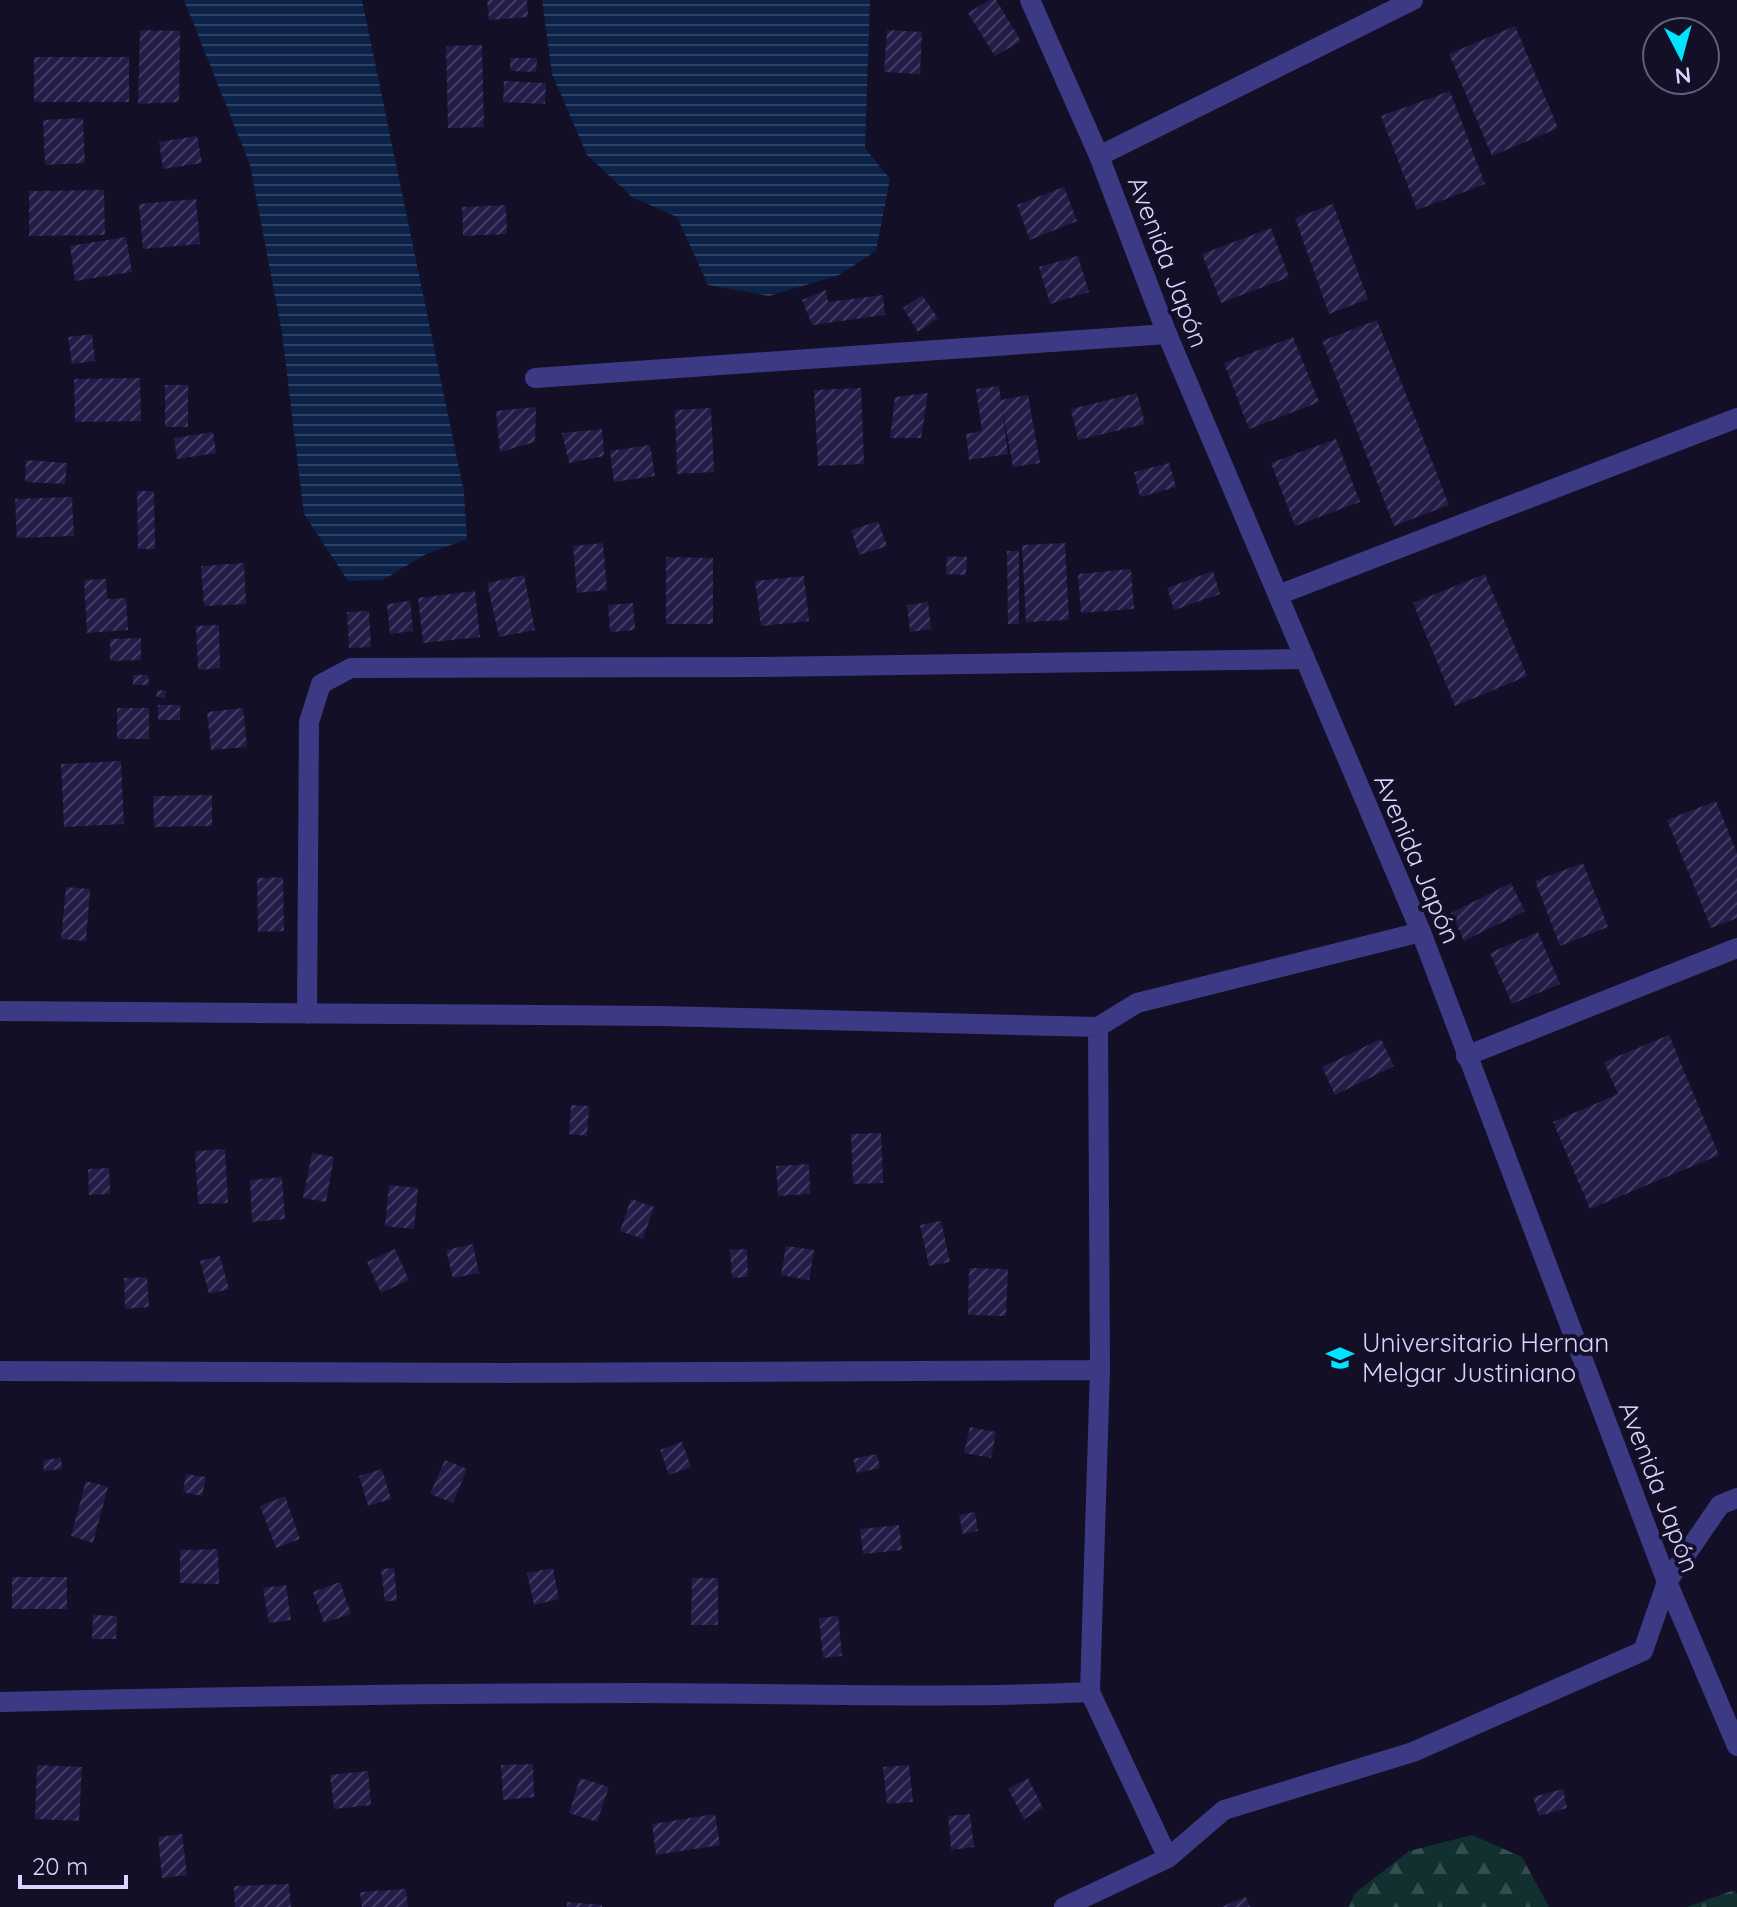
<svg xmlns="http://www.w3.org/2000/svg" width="1737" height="1907" font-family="Quicksand,sans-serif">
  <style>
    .forest { fill: url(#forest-firs) }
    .water { fill: url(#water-rules) }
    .building { fill: url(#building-hatch) }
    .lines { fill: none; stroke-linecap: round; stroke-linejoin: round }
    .minor { stroke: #3d3a85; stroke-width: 20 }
    .tertiary { stroke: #3d3a85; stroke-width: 20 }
    .labels { text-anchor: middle; stroke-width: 8; stroke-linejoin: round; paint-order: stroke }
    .street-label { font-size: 26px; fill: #d9d4ff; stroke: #130f26 }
    .poi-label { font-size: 26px; fill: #d9d4ff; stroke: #130f26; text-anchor: start }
  </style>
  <defs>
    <pattern id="forest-firs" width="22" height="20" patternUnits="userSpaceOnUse" patternTransform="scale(2)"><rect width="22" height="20" fill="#12302f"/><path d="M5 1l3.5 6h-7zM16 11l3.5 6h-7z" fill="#344d4e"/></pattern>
    <pattern id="water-rules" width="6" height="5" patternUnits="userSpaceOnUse" patternTransform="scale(2)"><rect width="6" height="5" fill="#0c2248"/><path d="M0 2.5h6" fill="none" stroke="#2f4163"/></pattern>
    <pattern id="building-hatch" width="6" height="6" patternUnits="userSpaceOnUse" patternTransform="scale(2)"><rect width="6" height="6" fill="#241b47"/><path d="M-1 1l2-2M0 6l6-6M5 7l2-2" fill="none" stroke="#433b63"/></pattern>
  </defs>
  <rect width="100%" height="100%" fill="#130f26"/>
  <!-- forest -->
  <path class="forest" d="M1472,1835L1522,1857L1549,1907H1348L1355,1893L1409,1851Z
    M1734,1890L1737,1894V1907H1687Z"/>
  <!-- water -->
  <path class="water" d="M184,0H362L464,492L467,539L424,555L383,580L348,581L304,514L282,333L250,165Z
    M542,0H870L865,148L890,179L876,251L839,275L769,296L708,285L677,217L632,197L587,155L552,74Z"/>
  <!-- building -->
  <path class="building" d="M487,0H527L528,17L489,20Z
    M989,0H996L1021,41L995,56L968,13Z
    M1515,26L1558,128L1492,156L1449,54Z
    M140,30L180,31L179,102L138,104Z
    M887,30L922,32L920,74L884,72Z
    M482,45L484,127L448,128L446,46Z
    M34,57H129V102H34Z
    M510,58H537L536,72L510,71Z
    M504,81L546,83L545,104L503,102Z
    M1450,91L1485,184L1417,210L1381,116Z
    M83,118L85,163L45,165L43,120Z
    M197,136L202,163L163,169L159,142Z
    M1064,187L1077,221L1030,240L1017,205Z
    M104,190L105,235L29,236V191Z
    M196,199L200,244L143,249L139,204Z
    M1333,204L1368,299L1329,314L1295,218Z
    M506,205L507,234L463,236L462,207Z
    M1271,228L1289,277L1221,303L1202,254Z
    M126,237L132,272L75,281L70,246Z
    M1078,256L1089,292L1050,304L1039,267Z
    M826,290L828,302L883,295L885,315L812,325L802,300Z
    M922,295L938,318L918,332L903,308Z
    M1377,320L1449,505L1394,526L1322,341Z
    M92,334L95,361L72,364L68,337Z
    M1293,337L1319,402L1249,429L1224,363Z
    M140,378L141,421L75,422L74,379Z
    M165,385H188V427H165Z
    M999,386L1001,400L1028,395L1040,463L1013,467L1002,407L1008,454L969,460L966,434L982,431L976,389Z
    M861,388L864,464L818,466L814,390Z
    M928,393L921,438H890L895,397Z
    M1137,393L1145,424L1078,440L1071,409Z
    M536,407L535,442L500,452L496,411Z
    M711,408L714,472L677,474L675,410Z
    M602,429L604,456L569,463L562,433Z
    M213,432L216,453L177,459L174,438Z
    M1336,439L1360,502L1295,526L1271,463Z
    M650,445L655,476L614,482L610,451Z
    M26,460L67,463L65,484L25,482Z
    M1169,463L1176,487L1140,497L1134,472Z
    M137,491H154L155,549H138Z
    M72,497L74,536L17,538L15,499Z
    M878,521L887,546L859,555L851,530Z
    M603,543L607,590L577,593L573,546Z
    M1065,543L1069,620L1026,622L1022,545Z
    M1007,551H1019V624H1008Z
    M947,556L967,557L966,575L946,574Z
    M666,557L713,558V624H666Z
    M244,563L246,604L204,606L201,566Z
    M1131,569L1134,609L1081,613L1078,574Z
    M1213,571L1220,594L1174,610L1167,588Z
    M1485,574L1527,676L1455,706L1413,603Z
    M524,575L535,630L499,637L487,583Z
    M804,576L809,621L761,626L755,581Z
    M106,579L107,599L126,598L128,630L87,633L84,580Z
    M475,591L480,637L423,643L418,598Z
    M410,601L413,631L390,634L387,604Z
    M928,602L931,629L910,632L907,605Z
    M633,603L635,630L610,632L608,605Z
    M369,611L371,647L349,648L347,612Z
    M219,625L220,668L198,670L196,626Z
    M141,638V660L110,661V639Z
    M133,675H148L149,685H133Z
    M157,690L166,691L165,698L156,697Z
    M158,705H180V720H158Z
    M117,708H149V739H117Z
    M243,708L247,747L211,750L207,712Z
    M121,761L124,824L64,827L61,764Z
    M212,795V826L154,827L153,796Z
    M1716,801L1737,853V918L1711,928L1667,820Z
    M1583,863L1608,927L1560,946L1535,881Z
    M283,877L284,931L258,932L257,878Z
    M1511,883L1525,911L1464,941L1451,913Z
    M66,887L90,889L86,941L61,939Z
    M1538,932L1560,984L1512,1004L1490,953Z
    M1669,1035L1719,1155L1590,1209L1553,1122L1618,1094L1604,1062Z
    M1381,1039L1394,1066L1335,1095L1322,1067Z
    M571,1105L589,1106L587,1136L569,1134Z
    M881,1133L883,1183L853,1184L851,1134Z
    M225,1149L228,1203L198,1204L195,1151Z
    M312,1153L334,1157L326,1202L303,1198Z
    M809,1164L810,1194L778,1196L776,1166Z
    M109,1168L110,1194L89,1195L88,1169Z
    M282,1177L285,1219L252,1222L250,1180Z
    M389,1185L418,1188L414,1229L385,1226Z
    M631,1199L654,1207L643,1239L620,1231Z
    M941,1221L950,1262L929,1266L920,1225Z
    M473,1244L479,1273L453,1278L446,1250Z
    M786,1246L814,1250L809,1280L781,1275Z
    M395,1249L409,1280L381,1293L367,1262Z
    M747,1249L748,1277L732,1278L730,1250Z
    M220,1256L229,1289L209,1294L200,1261Z
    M969,1268L1008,1269L1006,1316L968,1315Z
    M147,1277L149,1307L125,1309L124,1278Z
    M970,1427L996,1432L991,1458L964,1453Z
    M682,1442L691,1467L669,1475L660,1450Z
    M877,1454L880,1468L857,1473L853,1459Z
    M61,1458L62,1469L44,1471L43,1460Z
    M445,1460L467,1469L453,1503L430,1494Z
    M382,1469L391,1499L368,1506L359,1476Z
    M186,1474L206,1477L202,1496L183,1492Z
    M86,1481L108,1487L93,1543L71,1536Z
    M285,1496L300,1539L276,1548L260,1506Z
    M975,1512L978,1531L963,1534L959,1515Z
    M899,1525L902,1550L863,1554L860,1529Z
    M218,1549L219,1584L180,1583V1550Z
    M394,1568L397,1600L385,1602L381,1569Z
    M553,1568L559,1599L534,1605L527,1573Z
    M12,1577H67V1609H12Z
    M692,1578H718V1625H691Z
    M340,1582L351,1614L324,1623L313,1592Z
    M286,1585L291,1620L269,1623L263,1588Z
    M93,1615L117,1616L116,1639H92Z
    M838,1616L842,1656L823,1658L819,1618Z
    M533,1764L534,1797L503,1800L501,1765Z
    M37,1765L82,1767L79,1821L35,1819Z
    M909,1765L913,1802L887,1804L883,1767Z
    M368,1771L371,1805L334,1809L330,1775Z
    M580,1778L609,1787L597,1822L569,1813Z
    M1028,1778L1043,1808L1024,1819L1008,1789Z
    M1563,1789L1567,1808L1539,1816L1533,1797Z
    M715,1814L720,1845L656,1855L652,1824Z
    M970,1814L974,1847L951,1850L948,1816Z
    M182,1834L187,1875L162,1878L158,1837Z
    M289,1884L291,1907H235L234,1886Z
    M406,1889L408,1907H362L360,1892Z
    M1246,1897L1250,1907H1221Z
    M567,1902L602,1905V1907H567Z"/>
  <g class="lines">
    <!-- minor -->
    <path class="minor" d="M1099,156L1413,0
      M535,378L1167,334
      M1278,595L1737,418
      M0,1011L660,1016L1098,1027L1137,1003L1421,932
      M307,1014L309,722L321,684L351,668L763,667L1305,659
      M1466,1056L1737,948
      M0,1371L506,1373L1100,1370
      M1090,1692L1100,1370L1098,1027
      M0,1702C212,1697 424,1693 636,1693C788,1693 939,1699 1090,1692L1168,1858
      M1064,1907L1168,1858L1224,1810L1413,1752L1643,1651L1667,1582L1720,1505L1737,1498"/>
    <!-- tertiary -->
    <path class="tertiary" d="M1030,0L1099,156L1167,334L1421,932L1667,1582L1737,1746"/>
  </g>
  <!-- icons -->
  <defs>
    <g id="university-bare" transform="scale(2.16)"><path d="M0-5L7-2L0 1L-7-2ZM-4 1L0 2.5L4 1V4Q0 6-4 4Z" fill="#00e5ff" stroke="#130f26" stroke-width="2.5" paint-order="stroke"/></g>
  </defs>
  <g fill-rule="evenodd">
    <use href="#university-bare" x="1340" y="1358"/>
  </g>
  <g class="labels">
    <!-- street labels -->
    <g class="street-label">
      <text transform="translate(1168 262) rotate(69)" y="9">Avenida Japón</text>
      <text transform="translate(1417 859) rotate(67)" y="9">Avenida Japón</text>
      <text transform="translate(1659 1487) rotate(69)" y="9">Avenida Japón</text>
    </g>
    <!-- poi labels -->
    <g class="poi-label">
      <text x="1362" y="1352">Universitario Hernan<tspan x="1362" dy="30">Melgar Justiniano</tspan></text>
    </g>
  </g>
  <!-- north arrow -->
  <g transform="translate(1681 56) rotate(174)"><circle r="38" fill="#130f26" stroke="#625e7d" stroke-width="2"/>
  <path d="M0-6L14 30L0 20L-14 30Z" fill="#00e5ff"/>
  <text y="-12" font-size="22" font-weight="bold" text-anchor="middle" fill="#d9d4ff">N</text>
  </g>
  <!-- scale -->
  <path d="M20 1875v12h106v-12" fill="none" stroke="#d9d4ff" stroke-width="4"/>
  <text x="32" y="1875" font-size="24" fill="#d9d4ff" stroke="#130f26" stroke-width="6" paint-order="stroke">20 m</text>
</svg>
